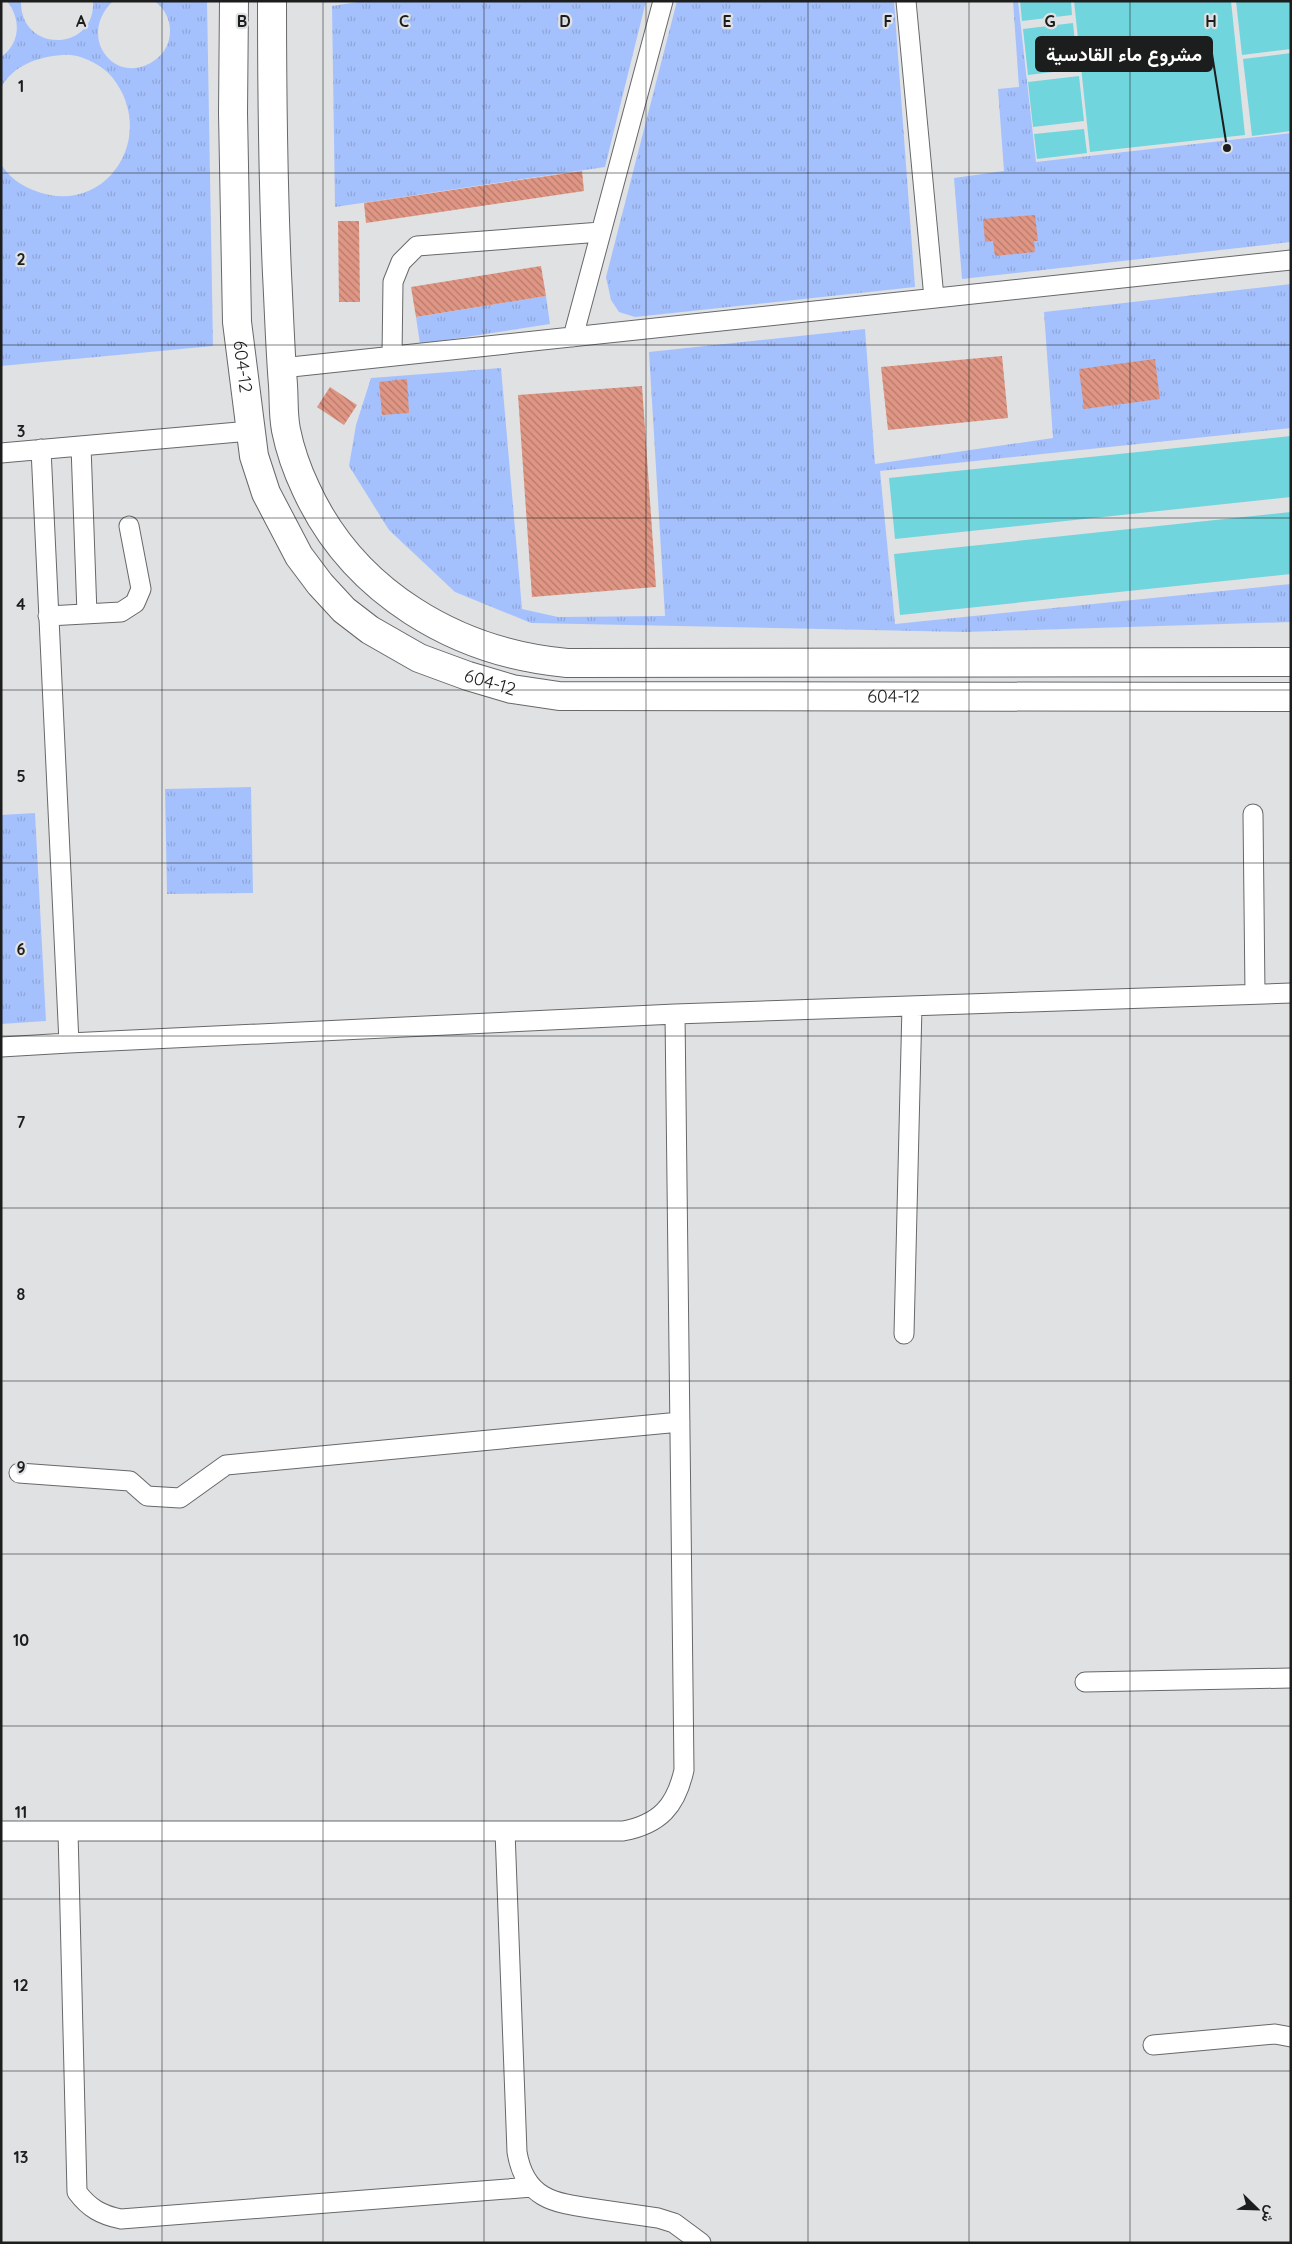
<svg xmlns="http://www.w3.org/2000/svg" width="1292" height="2244" font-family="Quicksand,Vazirmatn,sans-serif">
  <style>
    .grass { fill: url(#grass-tufts) }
    .water { fill: #71d5dd }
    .building { fill: url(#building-back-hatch) }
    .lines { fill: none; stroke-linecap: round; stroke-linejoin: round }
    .lane-casing { stroke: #67686a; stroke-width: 21 }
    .secondary-casing { stroke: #67686a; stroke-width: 30 }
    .lane { stroke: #fff; stroke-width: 19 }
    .secondary { stroke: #fff; stroke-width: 28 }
    .grid { fill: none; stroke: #1c1d1d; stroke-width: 1; stroke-opacity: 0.55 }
    .labels { text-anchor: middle; stroke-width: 4.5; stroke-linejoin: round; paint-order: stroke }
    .street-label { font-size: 18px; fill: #1c1d1d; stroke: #e0e1e3 }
    .grid-label { font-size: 16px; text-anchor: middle; font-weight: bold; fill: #1c1d1d; stroke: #e0e1e3; stroke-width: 4.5; stroke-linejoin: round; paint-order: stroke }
    .leader { fill: none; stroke: #1c1d1d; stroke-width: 2 }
    .callout-dot { fill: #1c1d1d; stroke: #e0e1e3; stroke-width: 2 }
    .callout { fill: #1c1d1d; stroke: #1c1d1d; stroke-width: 2 }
    .callout-label { font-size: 19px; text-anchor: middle; font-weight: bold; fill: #fff }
  </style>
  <defs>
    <pattern id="grass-tufts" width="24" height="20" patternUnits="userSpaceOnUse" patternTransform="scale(1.25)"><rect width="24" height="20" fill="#a5c1fd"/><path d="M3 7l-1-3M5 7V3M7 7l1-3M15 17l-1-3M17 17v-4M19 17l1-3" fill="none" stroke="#8da5d8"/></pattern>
    <pattern id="building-back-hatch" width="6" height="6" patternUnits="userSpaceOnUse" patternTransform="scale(1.25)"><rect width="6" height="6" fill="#e09684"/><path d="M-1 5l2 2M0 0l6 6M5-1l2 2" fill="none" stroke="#b57a6b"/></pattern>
  </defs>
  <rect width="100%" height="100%" fill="#e0e1e3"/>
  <!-- grass -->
  <path class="grass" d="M7,1H21C20,54 96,52 93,1H113C75,38 117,88 155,60C165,53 170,43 170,30C170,19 164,7 154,1H207L213,346L1,366V164C8,176 20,185 33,190C104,220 160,137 112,77C101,64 79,53 62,55C38,57 13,65 1,88V57C21,43 21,19 7,1Z
    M364,1H646L605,167L335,207L332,6Z
    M677,1H894L915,287L635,317L619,312L611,300L606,277Z
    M1013,1H1018L1036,162L1291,133V242L962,279L954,178L1004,171L998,89L1019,87Z
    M1291,284V428L880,471L895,624L1291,584V622L965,632L531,623L455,592L389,530L349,466L356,425L371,378L501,368L522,609L558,617L665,616L649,352L865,329L875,464L1053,438L1044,312Z
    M546,296L550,324L420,344L416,317Z
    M251,787L253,893L167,894L165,789Z
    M35,813L46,1021L1,1024V815Z"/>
  <!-- water -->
  <path class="water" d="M1020,1H1071L1072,15L1022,21Z
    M1074,1H1231L1245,135L1090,152Z
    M1236,1H1291V49L1242,55Z
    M1073,23L1078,69L1028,75L1023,29Z
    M1291,53V131L1252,136L1243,59Z
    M1079,76L1084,121L1033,127L1028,82Z
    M1084,129L1087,153L1037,159L1034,134Z
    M1291,436V497L895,539L889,478Z
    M1291,512V574L900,615L894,554Z"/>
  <!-- building -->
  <path class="building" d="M582,171L584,191L366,223L364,203Z
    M1035,215L1038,241H1034L1035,252L995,256L993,241L985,242L983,219Z
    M338,221H359L360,302H339Z
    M541,266L546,296L416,317L411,287Z
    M1002,356L1008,418L888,430L881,367Z
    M1155,359L1160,399L1084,409L1079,369Z
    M407,379L409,413L382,415L379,382Z
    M642,386L656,587L532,597L518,395Z
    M330,387L357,405L344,425L317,407Z"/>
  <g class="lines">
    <!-- lane casing -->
    <g class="lane-casing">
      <path id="lane" d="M906,1L934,298
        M573,337L663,1
        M392,356L393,282L401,262L417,246L601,232
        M282,368L1291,260
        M81,446L87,614
        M41,449L69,1043
        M1,453L250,431
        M48,616L121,612L135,603L141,589L129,526
        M1253,814L1255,994
        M1,1047L69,1043L675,1014L1291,993
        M904,1334L912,1006
        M19,1473L130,1481L147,1496L180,1498L226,1465L680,1422
        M1085,1682L1291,1678
        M1,1831H623C660,1824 676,1806 684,1770L675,1014
        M68,1831L77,2192C89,2208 101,2215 121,2219L532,2187
        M505,1831L517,2152C525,2200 555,2203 596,2209C617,2212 637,2215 658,2218L674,2223L701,2243
        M1153,2045L1275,2034L1291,2037"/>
    </g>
    <!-- secondary casing -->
    <g class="secondary-casing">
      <g id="secondary">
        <path id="s1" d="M234,1L233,113L237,322L254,456L266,493L299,556L320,584L344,610L370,630L419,658L468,676L512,689L559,696L1291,697"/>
        <path d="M272,1C272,92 273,183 277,274C279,311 280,348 283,385C284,400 283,415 286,430C290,450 297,470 306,489C353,592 456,653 567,663L1291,662"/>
      </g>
    </g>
    <!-- lane -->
    <use href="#lane" class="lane"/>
    <!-- secondary -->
    <use href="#secondary" class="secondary"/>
  </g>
  <!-- grid -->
  <path class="grid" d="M162,1V2243M323,1V2243M484,1V2243M646,1V2243M808,1V2243M969,1V2243M1130,1V2243M1,173H1291M1,345H1291M1,518H1291M1,690H1291M1,863H1291M1,1036H1291M1,1208H1291M1,1381H1291M1,1554H1291M1,1726H1291M1,1899H1291M1,2071H1291"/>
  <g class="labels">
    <!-- street labels -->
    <g class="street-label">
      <text dy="6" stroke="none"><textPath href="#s1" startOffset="366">604-12</textPath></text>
      <text dy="6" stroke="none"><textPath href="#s1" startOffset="801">604-12</textPath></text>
      <text dy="6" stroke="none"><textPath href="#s1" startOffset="1206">604-12</textPath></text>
    </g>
  </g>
  <g class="grid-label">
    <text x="81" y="27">A</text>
    <text x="242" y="27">B</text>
    <text x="404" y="27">C</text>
    <text x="565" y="27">D</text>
    <text x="727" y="27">E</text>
    <text x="888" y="27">F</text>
    <text x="1050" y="27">G</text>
    <text x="1211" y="27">H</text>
    <text x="21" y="92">1</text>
    <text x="21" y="265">2</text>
    <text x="21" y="437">3</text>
    <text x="21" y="610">4</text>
    <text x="21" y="782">5</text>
    <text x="21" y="955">6</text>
    <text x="21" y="1128">7</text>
    <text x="21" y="1300">8</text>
    <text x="21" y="1473">9</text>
    <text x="21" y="1646">10</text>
    <text x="21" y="1818">11</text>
    <text x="21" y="1991">12</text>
    <text x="21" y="2163">13</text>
  </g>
  <!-- callouts -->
  <path class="leader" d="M1227 148L1212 54"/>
  <circle class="callout-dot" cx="1227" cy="148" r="5"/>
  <rect class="callout" x="1036" y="37" width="176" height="34" rx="5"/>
  <g class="callout-label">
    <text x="1124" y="61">مشروع ماء القادسية</text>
  </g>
  <!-- border -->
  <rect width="1292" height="2244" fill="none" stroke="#1c1d1d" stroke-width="5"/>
  <!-- north arrow -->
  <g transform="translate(1257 2209) rotate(113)" stroke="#e0e1e3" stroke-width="4" paint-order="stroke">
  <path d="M0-4L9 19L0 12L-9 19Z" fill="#1c1d1d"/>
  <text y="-8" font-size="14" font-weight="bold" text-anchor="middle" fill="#1c1d1d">ش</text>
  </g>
</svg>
